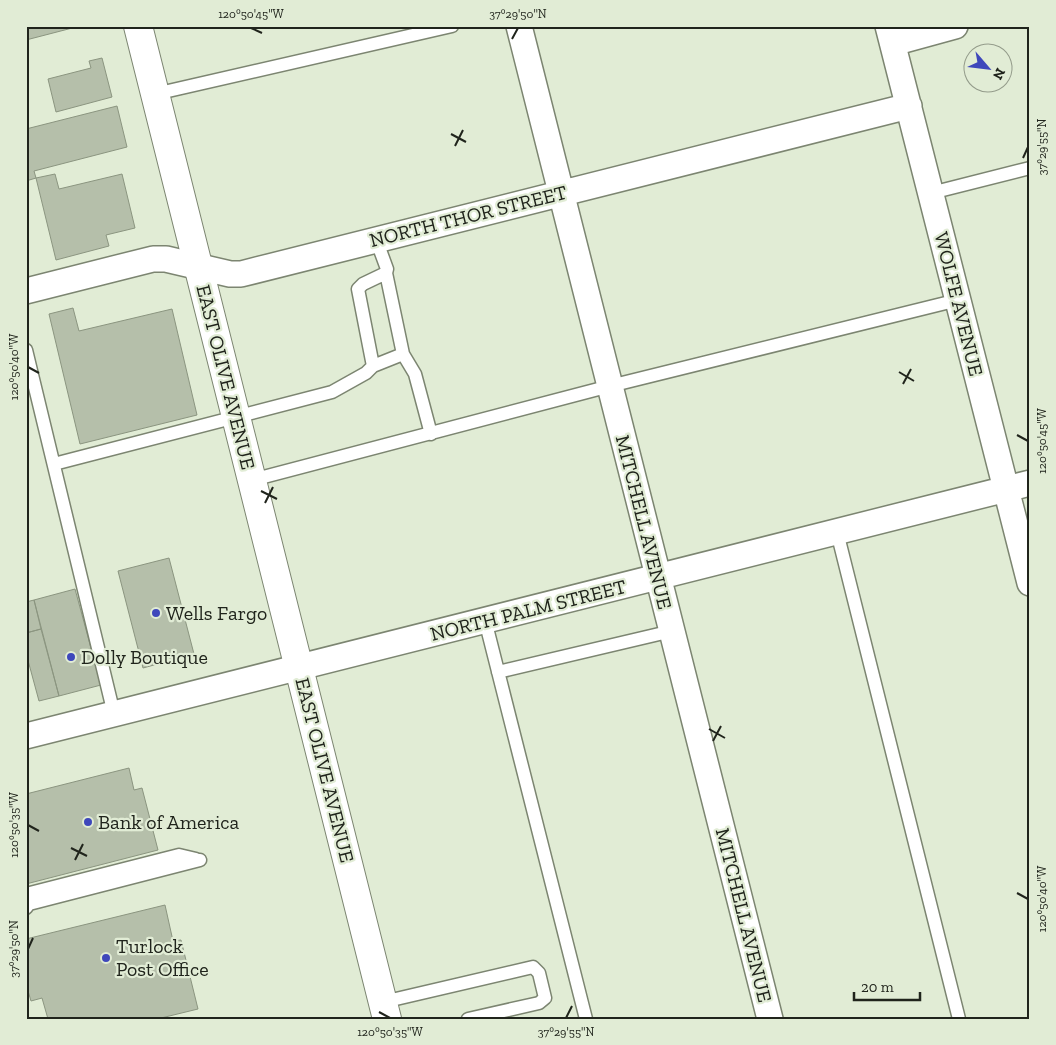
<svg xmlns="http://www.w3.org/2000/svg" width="1056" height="1045" font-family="'Zilla Slab',serif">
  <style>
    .building { fill: #b5bfaa; stroke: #8b9580 }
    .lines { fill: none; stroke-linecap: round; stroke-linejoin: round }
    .service-casing { stroke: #7c8571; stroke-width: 15 }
    .minor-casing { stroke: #7c8571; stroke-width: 28 }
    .tertiary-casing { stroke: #7c8571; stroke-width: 30 }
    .service { stroke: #fff; stroke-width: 12 }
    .minor { stroke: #fff; stroke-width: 25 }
    .tertiary { stroke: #fff; stroke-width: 28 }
    .ticks { fill: none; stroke: #20241c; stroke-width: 2 }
    .poi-dot { fill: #3e47bb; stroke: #e1ecd5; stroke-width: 2 }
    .labels { text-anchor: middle; stroke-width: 4.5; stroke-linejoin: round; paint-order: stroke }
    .street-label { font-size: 20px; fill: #20241c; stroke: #e1ecd5 }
    .poi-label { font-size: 20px; fill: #20241c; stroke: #e1ecd5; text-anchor: start }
    .neatline { fill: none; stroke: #20241c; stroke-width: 2 }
    .ticks-label { font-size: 12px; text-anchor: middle; fill: #20241c }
  </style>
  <rect width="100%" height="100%" fill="#e1ecd5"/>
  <!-- building -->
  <path class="building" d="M26,26H80L26,40Z
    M102,58L112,97L56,112L48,79L91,68L89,61Z
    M117,106L127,147L34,171L36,178L26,181V129Z
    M55,174L59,189L122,174L135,228L106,235L109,246L56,260L36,178Z
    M73,308L79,331L172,309L197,415L80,444L49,314Z
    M169,558L194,654L143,668L118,571Z
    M75,589L101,685L59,696L34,600Z
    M34,600L41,629L26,633V602Z
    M41,629L59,696L39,701L26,653V633Z
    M129,768L134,790L142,788L158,850L26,884V794Z
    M165,905L173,941L181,940L198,1009L157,1019H48L42,998L31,1001L26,984V939Z"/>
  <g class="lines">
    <!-- service casing -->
    <g class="service-casing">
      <path id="service" d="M155,94L452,26
        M931,193L1030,168
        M26,350L114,714
        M403,354L415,374L431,434
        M373,366L403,354L386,273
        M54,464L332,392L366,373L373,366L358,289L363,284L386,273L387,269L376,239
        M252,480L610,386L958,300
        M837,532L959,1019
        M485,620L586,1019
        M498,672L672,631
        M26,894L179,855L196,859
        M26,908L29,904L200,860
        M383,1002L533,967L539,973L545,998L539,1003L468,1019"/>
    </g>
    <!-- minor casing -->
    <g class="minor-casing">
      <path id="minor" d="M519,26L770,1019
        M888,26L1030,583
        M893,43L955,26
        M26,291L153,259H166L230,274H241L909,106
        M26,736L1030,483"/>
    </g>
    <!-- tertiary casing -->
    <g class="tertiary-casing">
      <path id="tertiary" d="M138,26L387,1019"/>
    </g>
    <!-- service -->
    <use href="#service" class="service"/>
    <!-- minor -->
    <use href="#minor" class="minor"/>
    <!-- tertiary -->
    <use href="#tertiary" class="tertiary"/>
  </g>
  <!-- ticks -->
  <path class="ticks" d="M251,28L262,33M512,39L518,28M451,134L466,142M455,146L463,130M1023,158L1028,147M28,367L39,373M899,372L914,381M903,384L911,369M1017,435L1028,441M261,491L277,499M265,503L273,487M709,729L725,738M713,741L721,726M28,825L39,831M71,848L87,856M75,860L83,844M1017,893L1028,899M28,949L33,938M379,1012L390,1018M566,1018L572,1006"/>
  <!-- markers -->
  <g class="poi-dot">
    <circle cx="156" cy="613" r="5"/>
    <circle cx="71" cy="657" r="5"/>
    <circle cx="88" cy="822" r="5"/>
    <circle cx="106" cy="958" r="5"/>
  </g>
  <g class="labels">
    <!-- street labels -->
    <g class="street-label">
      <text transform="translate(468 216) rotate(-14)" y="7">NORTH THOR STREET</text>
      <text transform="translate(959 304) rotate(76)" y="7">WOLFE AVENUE</text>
      <text transform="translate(226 377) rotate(76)" y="7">EAST OLIVE AVENUE</text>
      <text transform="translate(644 522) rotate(76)" y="7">MITCHELL AVENUE</text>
      <text transform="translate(528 610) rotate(-14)" y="7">NORTH PALM STREET</text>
      <text transform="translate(325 770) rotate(76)" y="7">EAST OLIVE AVENUE</text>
      <text transform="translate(744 915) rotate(76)" y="7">MITCHELL AVENUE</text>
    </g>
    <!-- poi labels -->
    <g class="poi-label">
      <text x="166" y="620">Wells Fargo</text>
      <text x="81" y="664">Dolly Boutique</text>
      <text x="98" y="829">Bank of America</text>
      <text x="116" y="953">Turlock<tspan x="116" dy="23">Post Office</tspan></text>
    </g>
  </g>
  <!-- border -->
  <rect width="1056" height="1045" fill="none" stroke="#e1ecd5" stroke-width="55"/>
  <!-- north arrow -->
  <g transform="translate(988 68) rotate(118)"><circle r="24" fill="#e1ecd5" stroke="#949c8b"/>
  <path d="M0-4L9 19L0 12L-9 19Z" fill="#3e47bb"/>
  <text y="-8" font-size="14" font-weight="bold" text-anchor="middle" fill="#20241c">N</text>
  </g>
  <!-- scale -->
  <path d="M854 992v8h66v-8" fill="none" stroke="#20241c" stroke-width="2.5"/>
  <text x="861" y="992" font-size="15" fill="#20241c" stroke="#e1ecd5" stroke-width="4" paint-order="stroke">20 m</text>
  <rect x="28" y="28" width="1000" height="990" class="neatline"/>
  <g class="ticks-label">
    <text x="251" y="18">120°50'45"W</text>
    <text x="518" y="18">37°29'50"N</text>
    <text transform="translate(1042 147) rotate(-90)" y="4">37°29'55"N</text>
    <text transform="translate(14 367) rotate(-90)" y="4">120°50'40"W</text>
    <text transform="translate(1042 441) rotate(-90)" y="4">120°50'45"W</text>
    <text transform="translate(14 825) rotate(-90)" y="4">120°50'35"W</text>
    <text transform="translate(1042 899) rotate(-90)" y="4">120°50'40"W</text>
    <text transform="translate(14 949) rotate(-90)" y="4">37°29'50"N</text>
    <text x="390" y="1036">120°50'35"W</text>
    <text x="566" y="1036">37°29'55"N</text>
  </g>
</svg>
